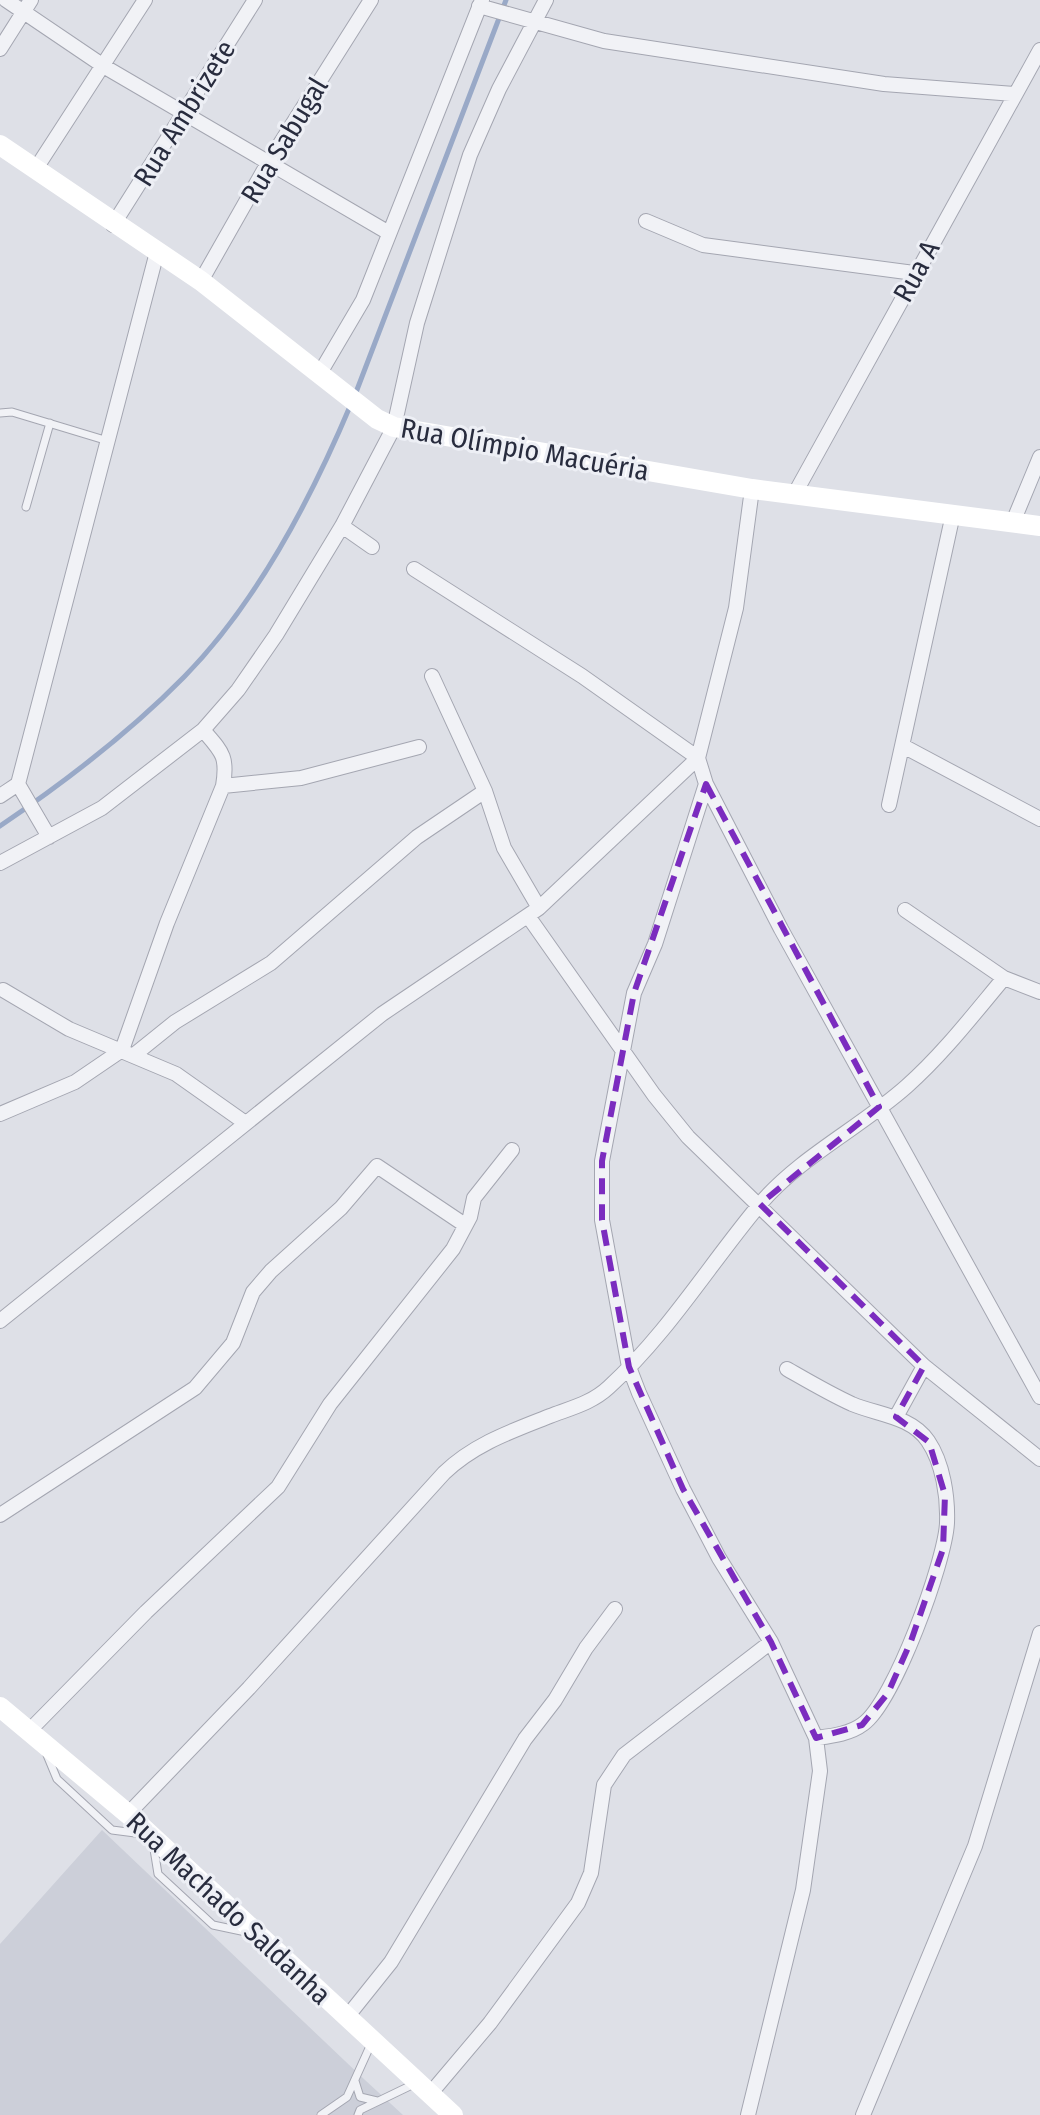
<svg xmlns="http://www.w3.org/2000/svg" width="1040" height="2115" font-family="'Fira Sans Condensed',sans-serif">
  <style>
    .built { fill: #cccfd9 }
    .lines { fill: none; stroke-linecap: round; stroke-linejoin: round }
    .stream { stroke: #99a9c7; stroke-width: 5 }
    .lane-casing { stroke: #a4a6b1; stroke-width: 9 }
    .street-casing { stroke: #a4a6b1; stroke-width: 16 }
    .lane { stroke: #f1f2f6; stroke-width: 7 }
    .street { stroke: #f1f2f6; stroke-width: 14 }
    .secondary { stroke: #fff; stroke-width: 20 }
    .marked { fill: none; stroke: #7b2cbf; stroke-width: 6; stroke-dasharray: 16 10; stroke-linejoin: round }
    .labels { text-anchor: middle; stroke-width: 6; stroke-linejoin: round; paint-order: stroke }
    .street-label { font-size: 28px; fill: #282c3e; stroke: #edeff5 }
  </style>
  <rect width="100%" height="100%" fill="#dee0e7"/>
  <!-- built -->
  <path class="built" d="M102,1830L365,2080L403,2115H0V1944Z"/>
  <g class="lines">
    <!-- stream -->
    <path class="stream" d="M355,395L506,0
      M0,826C65,782 129,733 184,677C256,604 311,499 351,404"/>
    <!-- lane casing -->
    <g class="lane-casing">
      <path id="lane" d="M0,413L12,412L108,441
        M26,507L50,423
        M47,1755L57,1779L112,1830L143,1834
        M153,1843L158,1874L213,1925L246,1932
        M355,2081L360,2097L377,2101
        M321,2115L347,2097L371,2044
        M358,2115L360,2110L414,2084"/>
    </g>
    <!-- street casing -->
    <g class="street-casing">
      <path id="street" d="M6,0L105,67L389,233
        M479,6L604,41L884,84L1014,94
        M0,49L31,0
        M35,170L145,0
        M646,221L703,245L914,273
        M113,225L255,0
        M201,281L268,163L371,0
        M320,373L363,300L482,0
        M794,495L1040,50
        M1013,522L1040,457
        M342,526L372,547
        M414,569L582,676L698,758L706,784L655,944L634,993L602,1161V1220L629,1367L639,1393L683,1489L719,1558L771,1642L816,1738L820,1771L803,1890L748,2115
        M432,676L485,791L504,848L539,908
        M903,746L1040,819
        M18,784L49,837
        M706,784L781,929L1040,1397
        M223,786L301,778L419,747
        M0,796L18,784L157,252
        M889,805L953,514
        M0,863L102,808L203,730L238,690L276,635L342,526L394,427L417,323L470,155L499,89L546,0
        M905,910L1004,978L1040,992
        M528,916L654,1095L688,1137L924,1366L1040,1459
        M3,990L69,1029L176,1074L244,1122
        M134,1055L175,1022L271,963L417,837L485,791
        M0,1114L75,1082L122,1050L167,923L223,786C228,756 222,752 203,730
        M0,1321L382,1014L539,908L698,758L736,608L752,489
        M787,1369C808,1381 830,1394 852,1404C878,1415 911,1416 928,1441C943,1463 948,1497 947,1523C945,1562 894,1702 863,1724C850,1734 831,1736 816,1738
        M896,1417L924,1366
        M0,1515L195,1388L233,1343L253,1292L271,1271L341,1208L377,1166L465,1225
        M30,1730L146,1612L278,1487L330,1404L453,1249L470,1217L474,1198L512,1150
        M128,1814L249,1688L444,1473C474,1444 512,1431 550,1416C571,1408 592,1403 609,1387C668,1333 709,1265 760,1204C801,1156 860,1128 907,1086C943,1054 973,1015 1004,978
        M347,2017L391,1962L525,1739L555,1700L586,1648L615,1609
        M430,2094L490,2023L578,1903L591,1873L604,1785L624,1755L771,1642
        M863,2115L975,1846L1040,1633"/>
    </g>
    <!-- lane -->
    <use href="#lane" class="lane"/>
    <!-- street -->
    <use href="#street" class="street"/>
    <!-- secondary -->
    <path class="secondary" d="M0,145L201,281L377,419L394,427L752,489L1040,526
      M0,1707L128,1814L453,2115"/>
  </g>
  <!-- marked area -->
  <path class="marked" d="M706,784L879,1107L760,1204L924,1366L896,1417L929,1442L945,1495L943,1549L911,1641L888,1693L862,1725L816,1738L771,1642L683,1489L629,1367L602,1220V1161L634,993Z"/>
  <g class="labels">
    <!-- street labels -->
    <g class="street-label">
      <text transform="translate(184 113) rotate(-58)" y="10">Rua Ambrizete</text>
      <text transform="translate(284 140) rotate(-59)" y="10">Rua Sabugal</text>
      <text transform="translate(916 271) rotate(-61)" y="10">Rua A</text>
      <text transform="translate(525 449) rotate(10)" y="10">Rua Olímpio Macuéria</text>
      <text transform="translate(229 1908) rotate(43)" y="10">Rua Machado Saldanha</text>
    </g>
  </g>
</svg>
